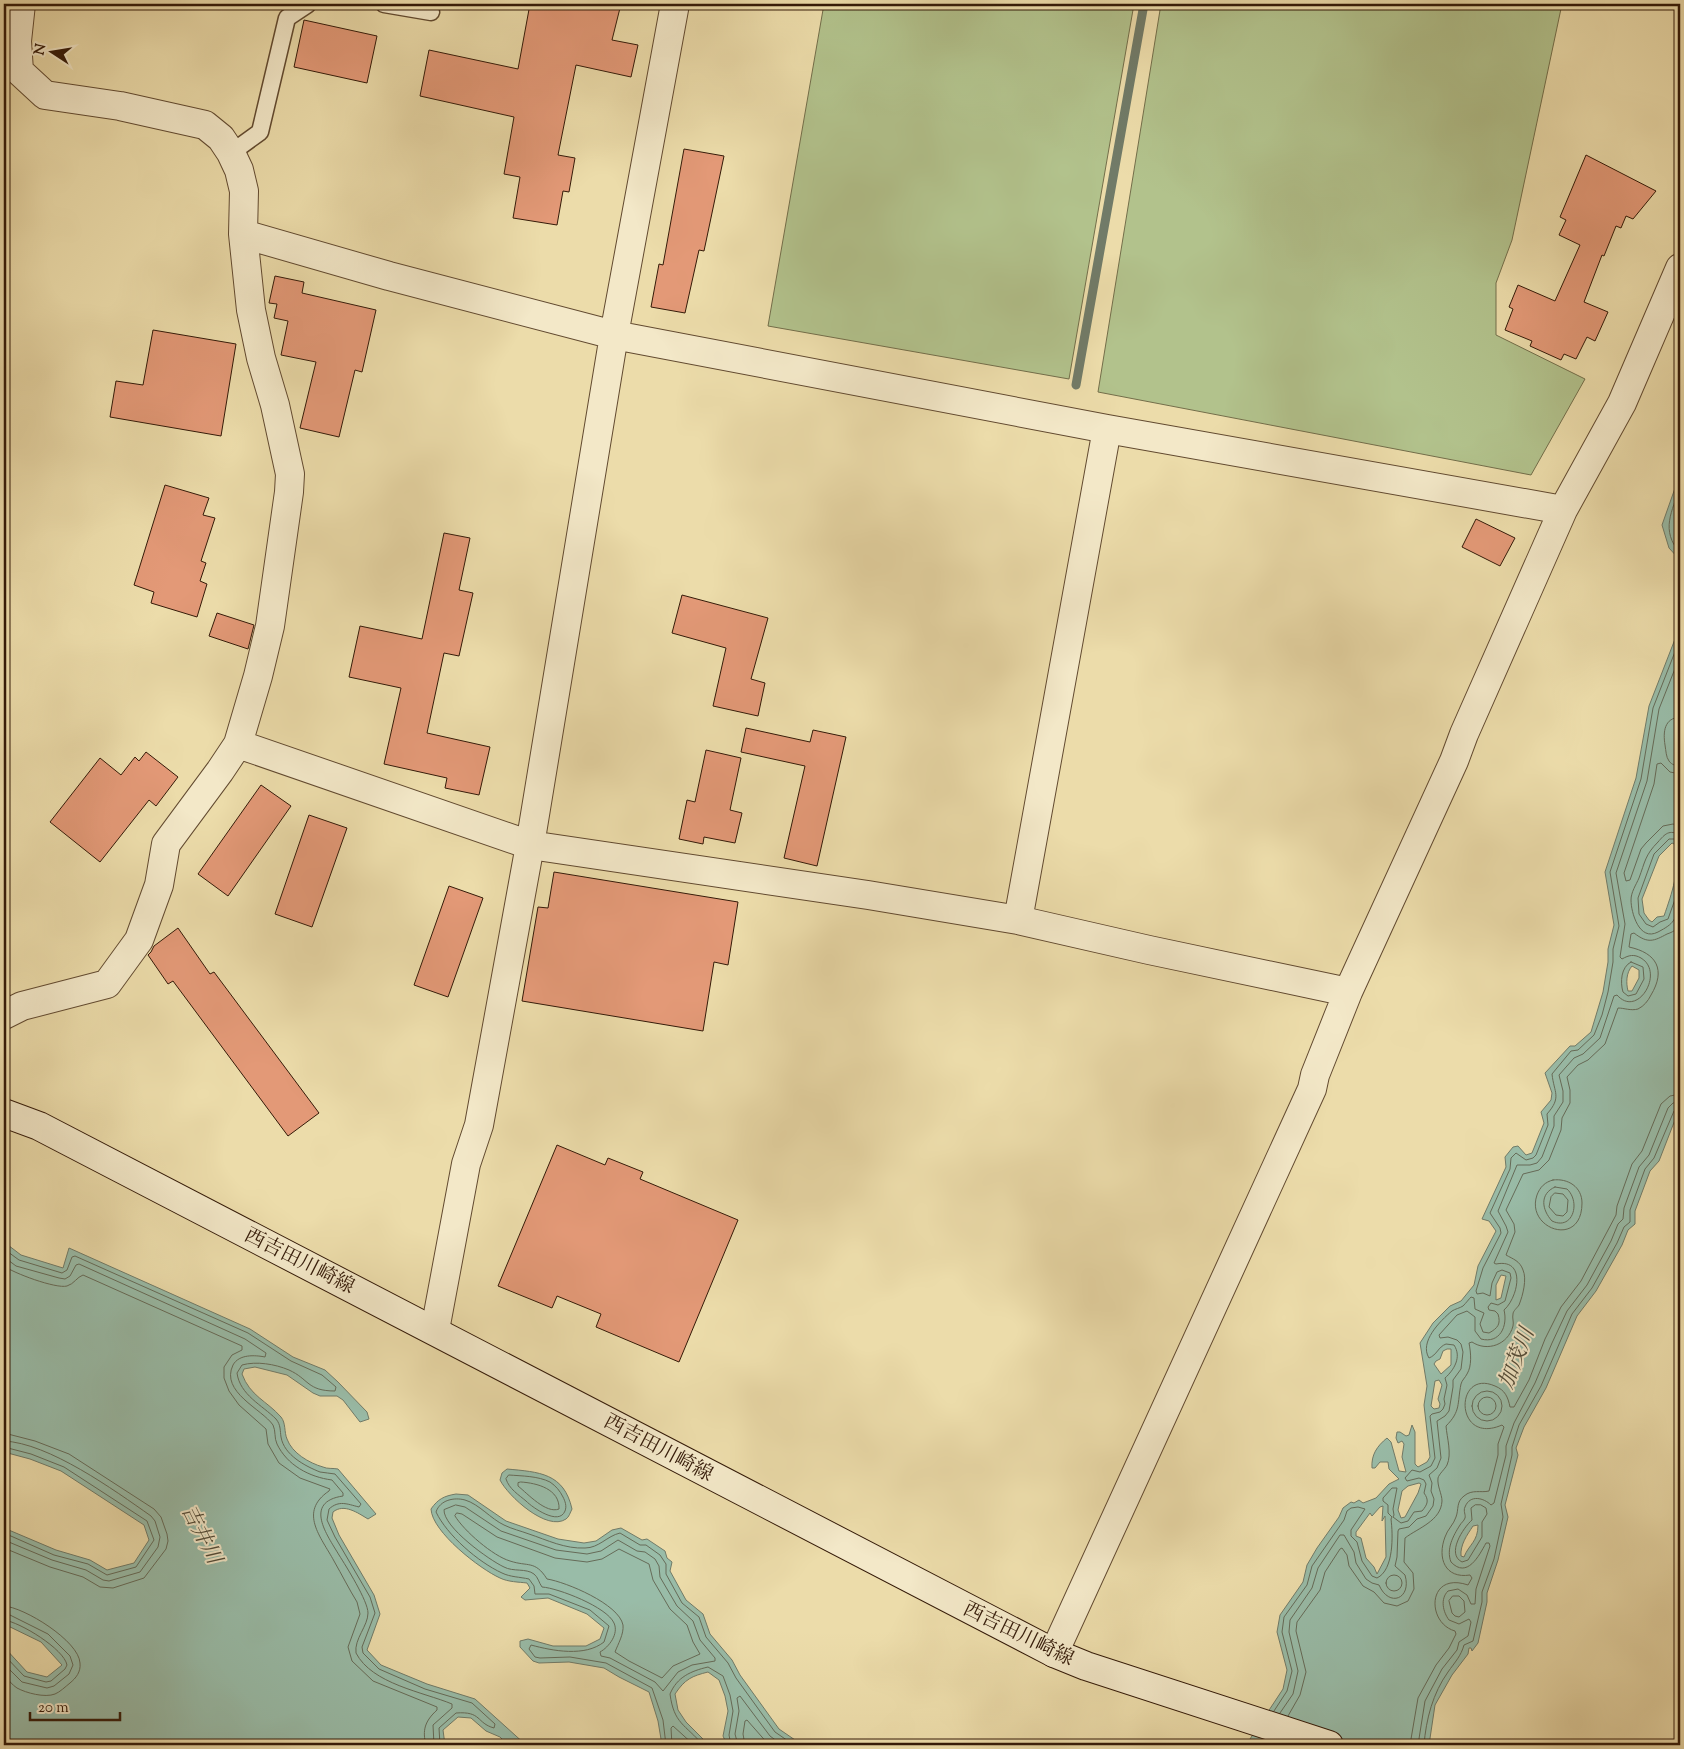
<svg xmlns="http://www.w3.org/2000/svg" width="1684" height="1749" font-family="'Sorts Mill Goudy','Noto Serif JP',serif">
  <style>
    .green { fill: #b2c28c; stroke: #736e4a }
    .water { fill: #99bca8; stroke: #717b68; fill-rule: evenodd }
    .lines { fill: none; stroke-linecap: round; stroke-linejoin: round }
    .shore { stroke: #666b58; stroke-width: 1 }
    .stream { stroke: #717b68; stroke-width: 9 }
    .building { fill: #e39977; stroke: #341a08 }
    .service-casing { stroke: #624a30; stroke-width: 19 }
    .minor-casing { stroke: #624a30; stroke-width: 30 }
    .secondary-casing { stroke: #341a08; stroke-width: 30 }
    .service { stroke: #f3e8c8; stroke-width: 16 }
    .minor { stroke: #f3e8c8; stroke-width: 28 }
    .secondary { stroke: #f3e8c8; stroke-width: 28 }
    .labels { text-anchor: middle; stroke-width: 4; stroke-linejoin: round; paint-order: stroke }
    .street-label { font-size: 20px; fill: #341a08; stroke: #f3e8c8 }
    .water-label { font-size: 21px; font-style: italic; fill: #524b38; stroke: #f3e8c8 }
  </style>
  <rect width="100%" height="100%" fill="#ecdcaa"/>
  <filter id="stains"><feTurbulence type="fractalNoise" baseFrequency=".004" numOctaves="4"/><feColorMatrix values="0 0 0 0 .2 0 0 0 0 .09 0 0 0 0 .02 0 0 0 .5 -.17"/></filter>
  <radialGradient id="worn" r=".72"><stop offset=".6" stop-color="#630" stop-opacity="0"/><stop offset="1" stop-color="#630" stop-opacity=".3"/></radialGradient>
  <!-- green -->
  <path class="green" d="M824,4H1134L1069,379L768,326Z
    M1161,4H1562L1512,240L1496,283V335L1585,379L1531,475L1098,392Z"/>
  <!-- water -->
  <path class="water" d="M1680,474V560L1669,548L1662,525Z
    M1680,621V727L1675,733L1678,754L1680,755V823L1678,836L1680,839V1107L1659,1161L1650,1171L1635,1211V1224L1628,1230L1622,1245L1596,1291L1577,1316L1546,1388L1524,1427L1516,1448L1518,1455L1505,1505L1508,1517L1498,1560L1487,1593V1602L1478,1643L1472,1651L1471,1648H1469L1468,1654L1452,1675L1435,1705L1429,1745H1246L1283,1689L1287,1670L1277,1632L1280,1615L1303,1582L1307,1565L1317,1548L1339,1517L1343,1508L1351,1502L1354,1503L1359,1500L1363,1503L1376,1498L1389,1484L1399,1479L1389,1469L1388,1462H1380L1375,1468H1372C1371,1455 1377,1446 1387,1438L1391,1442L1399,1471L1406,1472L1402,1457L1404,1444L1402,1441L1398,1443L1396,1438L1397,1432H1400L1406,1436L1409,1435L1412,1425L1415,1432V1464L1418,1467L1427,1462L1430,1457L1424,1405L1427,1386L1420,1343L1433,1323L1450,1306L1461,1301L1474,1285L1478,1266L1496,1231L1489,1221L1482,1219L1506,1167L1505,1157L1513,1147L1518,1146L1526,1155L1532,1153L1544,1123L1541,1112L1551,1100L1552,1093L1545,1073L1570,1046H1575L1591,1032L1603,992L1608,962V949L1614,925L1605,872L1636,778L1649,706L1677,634ZM1672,843L1676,845C1680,870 1672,893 1664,916L1657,917L1652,922L1649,920L1644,913L1642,899L1659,856ZM1632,966L1639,970V978L1632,991H1628C1626,983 1626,973 1632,966ZM1501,1275L1506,1276L1501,1298L1496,1300V1285ZM1447,1349H1451V1365L1441,1374L1434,1364L1436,1361L1440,1359L1443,1351ZM1439,1380L1442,1385L1438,1399L1440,1404L1439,1408L1434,1409L1431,1406L1435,1381ZM1419,1483L1421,1484L1418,1493L1405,1517L1401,1518L1398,1510L1402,1491L1408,1486ZM1383,1506L1382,1521L1385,1516L1386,1557L1377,1574L1374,1567L1366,1558L1361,1538L1356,1536V1532L1370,1513L1372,1516L1380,1507ZM1478,1525C1478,1542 1469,1544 1464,1557L1461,1556C1460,1545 1467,1535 1473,1526Z
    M4,1242L21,1255L63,1268L69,1248L250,1329L293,1357L325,1370L338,1382L367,1412L369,1419L360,1422L343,1400L337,1396H320L313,1393L287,1375L255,1367L244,1369L242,1374C250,1396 267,1401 281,1417C286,1423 284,1432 287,1439C292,1453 309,1463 323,1467C327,1469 333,1468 338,1469L376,1514L368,1519C358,1513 344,1503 333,1512L332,1518L339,1535L374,1595L380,1614L367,1650L381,1665L427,1684L475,1699L526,1745H508L500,1737L486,1731L471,1718L458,1717L443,1730L445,1745H4V1647L27,1672L47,1677L62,1665L41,1642L4,1624V1528L56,1550L90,1560L107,1570L134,1563L149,1540L144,1525L61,1471L30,1459L4,1452Z
    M507,1469C539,1472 564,1473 572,1509C570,1513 569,1517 566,1519C547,1532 508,1496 500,1480L502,1473Z
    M456,1494L468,1495L506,1521L558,1539L584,1543L596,1541L612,1530L621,1528L642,1540L647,1539L665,1551L667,1558L672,1562L670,1571L686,1600L703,1614L710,1634L732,1660L740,1675L779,1729L798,1742L800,1745H727L723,1736L728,1711L725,1696L719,1680L708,1672C692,1676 685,1679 675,1694L678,1710L686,1722L709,1745H662L658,1721L649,1692L619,1677L604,1668L569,1662L539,1663L533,1661L520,1647V1641L528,1639L553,1646H586L600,1639L604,1628L587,1614L548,1598L525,1600L521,1597L530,1588L527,1583C519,1582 508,1582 500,1578C480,1569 432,1532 431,1509C438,1499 444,1496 456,1494Z"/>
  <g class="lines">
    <!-- shore -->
    <path class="shore" d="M1680,487C1672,512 1660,530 1680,553
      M1680,717C1664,718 1663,732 1665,745C1666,751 1666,757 1669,761C1672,765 1676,766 1680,766
      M1680,774L1670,772L1661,763L1657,764L1654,784L1624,873L1626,881L1630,880L1641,849L1646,843L1663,826L1673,824L1680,826
      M1680,835C1669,829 1665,834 1658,842C1645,855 1645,862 1639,878C1636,885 1631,892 1631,900C1631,912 1639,942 1658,932C1675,923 1674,921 1680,904
      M1680,843L1674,839H1669L1654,854L1638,898L1639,914L1646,924L1653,927L1660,922L1668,919L1678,891L1680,878
      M1631,962L1643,967L1644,979L1636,994L1628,996L1623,992C1620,982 1621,967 1631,962Z
      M1553,1180C1568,1178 1582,1187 1582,1203C1582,1249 1525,1229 1537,1195C1540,1187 1545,1182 1553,1180Z
      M1555,1187L1567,1189C1581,1202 1573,1231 1552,1221C1542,1210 1539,1194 1555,1187Z
      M1555,1193L1563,1194L1568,1200L1567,1212L1563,1216L1556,1215L1549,1207L1551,1197Z
      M4,1249L19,1260L62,1273L67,1270L72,1257L75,1256L248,1333L291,1361L322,1375L336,1387L335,1391C307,1391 309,1379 289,1370C275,1364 256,1361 242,1365L237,1373C240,1395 262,1405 276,1419C281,1425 280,1431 281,1437C284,1455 305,1466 320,1472C325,1473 330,1473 335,1474L361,1504L359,1507C347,1504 339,1500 329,1509L327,1520L335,1537L370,1597L375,1613L362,1647L363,1653L379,1669L425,1689L472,1703L495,1724L494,1728C476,1723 482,1711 456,1713L439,1728L440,1745
      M4,1257L16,1266L59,1278L65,1279L70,1276L76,1265L79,1264L245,1339L266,1353L265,1357C255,1355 239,1354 233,1365C220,1392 262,1409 273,1425C276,1431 274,1438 277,1444C287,1465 309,1477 332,1480L343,1493V1496C303,1502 327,1535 339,1555C346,1566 368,1601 368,1613C368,1626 354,1639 356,1653C372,1684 423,1692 452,1704V1708L433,1725L434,1745
      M4,1266C13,1273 56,1289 67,1286C74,1284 77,1277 83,1275L242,1346V1350L232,1355L224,1367V1378L229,1391L239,1405L266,1429L268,1444L279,1463L300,1478L330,1489L329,1491C298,1512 321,1537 334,1561C342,1575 349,1589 357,1602L360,1614L348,1647L352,1661L373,1681L437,1707V1710C425,1721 422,1730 426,1745
      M1472 1406a15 15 0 1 1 30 0a15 15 0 1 1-30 0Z
      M1478 1406a9 9 0 1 1 18 0a9 9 0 1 1-18 0Z
      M4,1433L35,1441L69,1454L154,1509L161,1517L167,1534L168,1541L166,1549L144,1578L113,1588L100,1587L83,1577L50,1567L4,1548
      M4,1441C49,1443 114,1490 151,1516L155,1521L160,1537L158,1547L140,1572L109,1581L103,1580L86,1570L52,1560L4,1540
      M4,1447L31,1454L64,1467L147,1521L154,1540L136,1567L107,1575L88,1564L54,1555L4,1533
      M509,1475C522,1476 538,1476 550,1482C556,1486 560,1491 563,1497C565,1501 567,1506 565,1511C559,1526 533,1508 526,1501C519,1495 509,1489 506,1479Z
      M521,1482C537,1483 560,1489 559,1509C546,1514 528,1494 518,1486V1483Z
      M456,1505L465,1507L501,1531L556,1550L587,1554L601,1551L618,1540L637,1551L645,1552L655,1559L659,1566L660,1577L677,1606L693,1621L700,1640L715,1658V1661L692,1665L678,1672L663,1691L655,1682L610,1658L601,1656L600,1652C609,1647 619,1634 614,1623C607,1607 558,1588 542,1587C539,1583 538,1577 534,1574C526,1568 513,1572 504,1567C489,1560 443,1527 444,1510Z
      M1481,1505L1486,1508L1487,1514L1482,1522V1537L1468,1560L1462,1562C1446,1554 1463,1528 1472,1520L1471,1508L1475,1505Z
      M457,1513L462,1514L497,1537L555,1558L587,1562L602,1559L619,1549L649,1564L653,1580L670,1609L687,1625L693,1642L700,1654L673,1666L662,1678L629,1661L615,1652C618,1644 624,1634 623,1625C619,1604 566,1582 547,1579C535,1560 528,1567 510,1561C493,1556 464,1531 455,1516Z
      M1386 1583a8 8 0 1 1 16 0a8 8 0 1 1-16 0Z
      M1453,1596H1459L1464,1601L1465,1612L1459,1617L1455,1616L1452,1613L1449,1601Z
      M4,1606C24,1607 79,1641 80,1663C81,1672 76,1678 70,1683C65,1687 60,1692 55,1694C45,1698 26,1693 17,1688C12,1685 8,1679 4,1675
      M4,1614L10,1615L48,1634L70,1656L73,1665L69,1674L54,1686L47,1688L22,1682L4,1664
      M4,1620C20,1622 64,1649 67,1665L65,1669L51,1681L46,1682L24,1676L4,1655
      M1274,1711L1287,1691L1292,1671L1282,1632L1284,1617L1307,1585L1312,1566L1344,1520L1347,1511L1351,1508L1358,1507L1365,1509L1351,1530V1536L1357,1542L1362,1561L1372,1576L1377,1578C1394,1570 1393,1535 1391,1519L1392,1517L1388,1513V1505L1383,1501V1498L1392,1488H1397L1393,1509L1394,1515L1393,1517L1401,1523L1408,1521L1414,1512L1422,1511C1428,1504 1429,1500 1424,1493L1426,1484L1424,1480L1419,1478L1407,1481L1405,1478L1412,1470L1420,1472L1431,1466L1435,1458L1430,1416L1432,1414L1440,1412L1443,1409L1445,1404L1444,1399L1447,1385L1445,1378C1454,1370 1462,1357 1454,1345L1446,1344C1438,1347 1437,1355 1429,1358C1419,1342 1440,1321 1452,1311C1455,1309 1460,1308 1463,1306C1466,1303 1469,1299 1471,1297L1474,1298L1475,1309L1484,1313L1480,1324L1483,1332L1489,1333C1498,1328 1501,1324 1498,1314L1495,1311L1489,1310L1488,1307L1491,1303L1498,1305L1505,1301L1511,1278L1510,1273L1502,1270L1497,1272L1492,1283L1490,1296L1483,1293L1477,1294L1476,1291L1483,1268L1501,1233L1500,1228L1490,1213L1510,1169L1511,1158L1516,1153L1526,1160L1533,1158L1536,1155L1548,1125L1547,1114C1562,1097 1554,1093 1552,1074L1571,1051L1578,1050L1594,1035L1602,1015L1608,992L1613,962V949L1619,926L1610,872L1641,779L1653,708L1680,639
      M1280,1713L1293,1694L1298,1671L1289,1632L1290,1620L1312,1588L1318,1568L1340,1535H1344L1354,1552L1356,1563L1366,1579L1372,1583L1379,1585C1389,1608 1412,1599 1405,1575L1395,1566L1397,1557L1398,1531L1399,1529L1409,1527L1417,1519L1426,1516L1433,1506L1434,1499L1431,1491L1432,1483L1429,1475L1437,1468L1441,1458L1437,1421L1445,1416L1449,1411L1453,1387V1380L1461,1369L1463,1352L1461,1344L1457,1340L1448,1337L1440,1338L1439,1335L1457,1315L1467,1311L1475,1317V1331L1481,1339C1500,1344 1508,1326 1504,1310C1518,1298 1527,1258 1496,1264L1494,1263L1508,1232L1506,1226L1498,1211L1517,1165H1530L1537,1163L1542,1157L1554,1126V1116L1563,1102V1091L1559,1075L1574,1058L1583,1054L1600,1038L1614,996L1617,995C1638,1019 1665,972 1641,958C1634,954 1629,955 1622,959L1620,957L1625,924L1616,873L1647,781L1659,709L1680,656
      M1288,1716L1300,1695L1306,1672L1296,1631L1297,1622L1320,1590L1325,1572L1340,1549L1342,1548L1347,1555L1349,1566L1363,1586L1374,1592L1384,1603L1397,1606L1408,1601L1414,1589L1413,1573L1404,1562L1405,1538C1418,1528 1441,1521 1442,1501C1442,1494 1437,1486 1438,1478C1439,1474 1445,1469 1447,1465C1452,1454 1447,1438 1446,1426C1461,1411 1457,1404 1461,1384C1462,1380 1465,1378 1467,1374C1472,1366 1471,1353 1469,1343L1472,1342C1487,1352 1508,1345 1513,1326C1514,1322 1512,1318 1513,1314C1513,1311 1517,1308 1519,1305C1523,1295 1527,1279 1523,1270C1520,1261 1513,1259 1506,1255L1515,1232L1514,1224L1506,1210L1523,1174L1539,1170L1549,1160L1561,1130L1562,1118L1570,1103V1090L1567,1077L1578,1065L1588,1060L1605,1044L1618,1008C1624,1008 1631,1011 1638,1009C1644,1006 1648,1001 1651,995C1666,970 1657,953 1629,947L1631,934L1634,933C1648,944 1654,941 1667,934C1673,932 1676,930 1680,925
      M666,1745L663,1720L652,1688L606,1663L570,1657L540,1658L535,1657L529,1649L531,1645C553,1651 585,1657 604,1642L609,1626L590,1610L549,1594H535L534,1586L529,1579C520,1577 510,1577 502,1573C478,1562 447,1535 436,1512C440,1500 454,1497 465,1500C479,1504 491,1519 504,1525C512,1529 521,1531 529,1534C547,1540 565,1549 585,1548C599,1548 607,1536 620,1533L640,1545H646L660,1555L666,1564V1574L682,1603L699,1617L706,1637L728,1663L736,1678L775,1732L794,1745
      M672,1745L671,1728L673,1726L694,1745
      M703,1745C685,1724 674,1724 670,1694C677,1677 691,1671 708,1667L723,1676L730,1695L733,1711L729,1735L731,1745
      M738,1745L735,1734L739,1711L737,1698L740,1696L770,1736L782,1745
      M745,1745L743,1734L745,1721L747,1720L769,1745
      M1410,1745L1418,1698L1436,1665L1449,1648L1456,1634L1455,1631C1426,1623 1427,1571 1468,1585L1472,1578L1470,1575C1445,1579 1437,1558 1445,1537C1447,1530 1454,1524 1456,1517C1459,1509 1456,1502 1464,1496C1472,1489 1481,1493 1489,1491L1498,1455V1444L1504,1427L1502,1425C1454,1446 1454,1368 1495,1386C1505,1390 1508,1397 1510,1407H1514L1529,1380L1545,1339L1561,1307L1581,1281L1616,1215L1617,1206L1632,1164L1642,1151L1661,1104L1670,1096L1680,1094
      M1418,1745L1425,1701L1442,1669L1457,1650L1459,1642L1468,1636L1471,1622L1469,1619L1459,1624L1449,1620C1443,1612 1440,1599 1448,1591L1458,1589L1467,1595L1471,1604H1475L1476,1589L1490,1546L1489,1543H1486C1479,1556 1467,1579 1451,1562C1446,1549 1453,1536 1460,1525C1461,1523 1464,1521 1465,1518C1466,1515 1463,1511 1465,1507C1470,1494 1484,1498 1491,1505L1494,1503L1506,1455V1446L1514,1423L1535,1383L1552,1343L1567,1311L1587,1285L1611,1241L1618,1224L1623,1219L1624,1208L1639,1167L1649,1155L1668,1108L1673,1103L1680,1101
      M1424,1745C1426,1719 1433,1693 1448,1672C1455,1662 1461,1656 1464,1645L1473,1641L1482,1602V1592L1494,1559L1503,1517L1501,1504L1512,1455V1447L1519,1425L1541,1386L1572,1314L1592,1288L1617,1243L1624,1227L1630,1222V1210L1645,1169L1654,1158L1674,1111L1680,1108"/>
    <!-- stream -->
    <path class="stream" d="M1076,385L1144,4"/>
  </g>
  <!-- building -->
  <path class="building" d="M530,4H621L612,40L638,45L631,77L576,65L558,155L575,158L569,192L563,191L557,225L513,218L520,177L504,174L514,117L420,96L429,50L518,69Z
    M304,20L377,36L367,83L294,67Z
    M684,149L724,156L704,251L699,250L685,313L651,307L659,264L663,265Z
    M1586,155L1656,191L1633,219L1626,216L1621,228L1616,226L1604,256L1602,255L1584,302L1608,312L1595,341L1587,337L1576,359L1564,354L1561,360L1530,346L1532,341L1505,330L1513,309L1509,307L1518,285L1555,301L1580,245L1559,235L1566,220L1560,217Z
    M275,276L304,282L302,293L376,310L362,372L355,370L339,437L300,428L316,362L281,355L288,321L274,318L277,304L269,303Z
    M153,330L236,344L221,436L110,417L116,381L143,385Z
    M165,485L209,498L203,515L215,518L201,561L206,563L200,581L207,584L197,617L151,603L154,592L134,585Z
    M1476,519L1515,538L1500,566L1462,547Z
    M444,533L470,538L459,590L473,593L459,656L444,653L427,733L490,747L479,795L445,788L447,778L384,764L401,688L349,677L360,626L422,639Z
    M682,595L768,618L751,679L765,683L758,716L713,706L726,648L672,633Z
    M217,613L254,625L248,649L209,636Z
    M746,728L810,742L813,730L846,737L817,866L784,858L805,766L741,752Z
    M706,750L741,758L730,810L742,813L735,843L704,837L703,844L679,839L687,800L695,802Z
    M146,752L178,777L156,806L149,800L100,862L50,822L100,758L121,775L135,757L139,761Z
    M261,785L291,806L228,896L198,874Z
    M309,815L347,828L312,927L275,914Z
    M554,872L738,902L728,965L714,962L703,1031L522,1001L538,907L548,908Z
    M449,886L483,898L448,997L414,985Z
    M178,928L210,974L214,972L319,1113L288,1136L173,981L168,984L148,955L151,952L154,946Z
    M557,1145L605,1165L608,1158L643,1172L640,1179L738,1220L679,1362L596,1327L601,1314L557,1296L552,1308L498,1286Z"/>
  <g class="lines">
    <!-- service casing -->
    <g class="service-casing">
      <path id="service" d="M384,4L431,12
        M231,153L260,132L287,18L308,4"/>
    </g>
    <!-- minor casing -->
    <g class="minor-casing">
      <path id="minor" d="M243,234L389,276L614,335L1107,429L1563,510
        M238,744L530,845L868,895L1018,920L1149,950L1348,992
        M1018,920L1107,429
        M4,1015L22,1006L107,984L139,940L159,885L166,844L220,771L238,744L258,676L270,626L289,492L290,474L275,405L261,358L251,310L243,234L244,191L239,170L231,153L221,138L205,125L120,106L45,95L19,71L17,41L21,4
        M435,1330L466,1164L479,1125L530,845L614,335L675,4
        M1054,1653L1312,1089L1315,1075L1348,992L1454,761L1464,734L1563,510L1622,403L1680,268"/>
    </g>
    <!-- secondary casing -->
    <g class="secondary-casing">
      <path id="secondary" d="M4,1113L39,1126L1054,1653L1086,1666L1329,1745"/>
    </g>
    <!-- service -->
    <use href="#service" class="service"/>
    <!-- minor -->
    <use href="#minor" class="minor"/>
    <!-- secondary -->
    <use href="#secondary" class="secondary"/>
  </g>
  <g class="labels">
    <!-- street labels -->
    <g class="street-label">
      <text transform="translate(300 1260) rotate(27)" y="7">西吉田川崎線</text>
      <text transform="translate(659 1447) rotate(28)" y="7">西吉田川崎線</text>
      <text transform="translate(1019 1633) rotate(26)" y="7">西吉田川崎線</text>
    </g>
    <!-- water labels -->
    <g class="water-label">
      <text transform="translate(1516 1358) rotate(-69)" y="7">加茂川</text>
      <text transform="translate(202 1534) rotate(63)" y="7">吉井川</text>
    </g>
  </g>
  <!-- margin -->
  <rect width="1684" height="1749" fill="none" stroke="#ecdcaa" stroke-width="20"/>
  <rect x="5" y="5" width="1674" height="1739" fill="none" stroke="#341a08" stroke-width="2.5"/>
  <rect x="10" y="10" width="1664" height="1729" fill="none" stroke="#341a08"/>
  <!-- north arrow -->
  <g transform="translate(52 52) rotate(282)" stroke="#f3e8c8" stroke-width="4" paint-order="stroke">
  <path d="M0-4L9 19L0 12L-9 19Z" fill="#341a08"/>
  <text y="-8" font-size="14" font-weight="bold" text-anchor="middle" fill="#341a08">N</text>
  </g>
  <!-- scale -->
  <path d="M30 1712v8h90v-8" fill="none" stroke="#341a08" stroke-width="2.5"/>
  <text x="38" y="1712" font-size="15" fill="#341a08" stroke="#f3e8c8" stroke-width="4" paint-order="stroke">20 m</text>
  <rect width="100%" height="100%" filter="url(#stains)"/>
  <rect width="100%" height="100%" fill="url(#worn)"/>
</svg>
